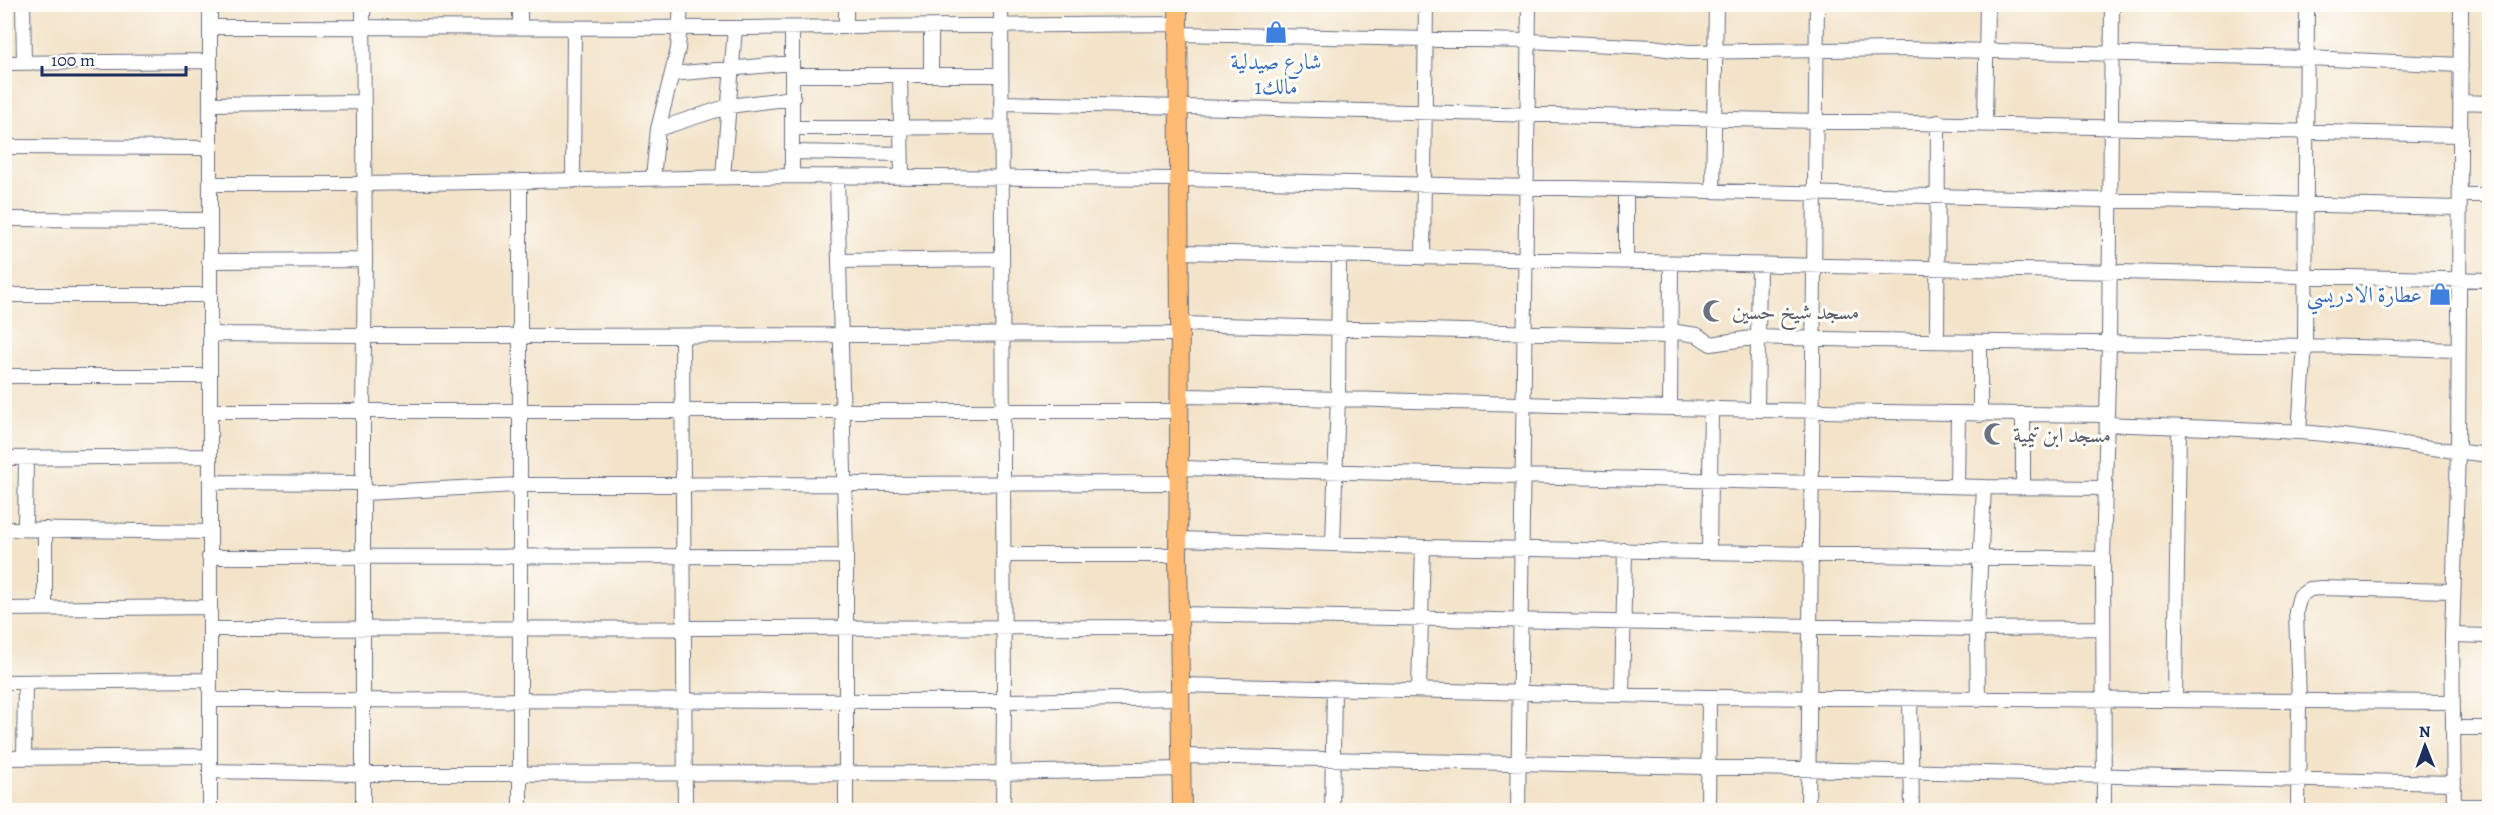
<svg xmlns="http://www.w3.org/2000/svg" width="2494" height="815" font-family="Alegreya,Amiri,serif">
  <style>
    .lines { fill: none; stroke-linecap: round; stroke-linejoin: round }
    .minor-casing { stroke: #676e83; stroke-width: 16 }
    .major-casing { stroke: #676e83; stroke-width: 20 }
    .minor { stroke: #fff; stroke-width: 14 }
    .major { stroke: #ffbb71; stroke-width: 18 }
    .labels { text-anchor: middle; stroke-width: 6; stroke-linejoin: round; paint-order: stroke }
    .shop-label { font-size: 22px; fill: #366cbe; stroke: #fdfcf7 }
    .worship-label { font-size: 22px; fill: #5b616d; stroke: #fdfcf7; text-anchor: start }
  </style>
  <rect width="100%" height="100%" fill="#fdfcf7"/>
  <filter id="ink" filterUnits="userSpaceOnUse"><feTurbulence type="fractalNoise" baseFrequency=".0167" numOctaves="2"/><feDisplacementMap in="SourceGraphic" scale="12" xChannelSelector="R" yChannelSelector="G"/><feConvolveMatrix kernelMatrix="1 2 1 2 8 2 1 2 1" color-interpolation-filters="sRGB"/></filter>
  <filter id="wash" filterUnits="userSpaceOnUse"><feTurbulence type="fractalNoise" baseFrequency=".008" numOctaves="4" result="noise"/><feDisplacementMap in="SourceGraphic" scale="24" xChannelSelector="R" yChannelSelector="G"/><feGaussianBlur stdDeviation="1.35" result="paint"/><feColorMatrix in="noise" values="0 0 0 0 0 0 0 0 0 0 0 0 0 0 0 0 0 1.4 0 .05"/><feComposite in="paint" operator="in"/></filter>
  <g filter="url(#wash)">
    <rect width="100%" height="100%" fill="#f3e3c9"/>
  </g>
  <g filter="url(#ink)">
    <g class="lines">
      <!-- minor casing -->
      <g class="minor-casing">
        <path id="minor" d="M23,4L24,63
          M210,4V810
          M363,4L365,260L363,411V810
          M846,4V27
          M1001,4L1004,701L1003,810
          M210,27L735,28L1179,24
          M520,27V4
          M931,27V75
          M792,28V176
          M1178,34L1529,41L1652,47L1688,52L1901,49L2308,58L2461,65
          M4,63L210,61
          M672,74L792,63
          M793,75H1000
          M900,75L902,176
          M2460,102L2490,103
          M1001,103L2459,135
          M210,104L362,102
          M1985,123L1987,4
          M793,128L1001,127
          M658,129L729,106L793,98
          M4,147L210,148
          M792,152L901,154
          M723,177L735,28
          M653,178L658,129L678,49L681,4
          M520,181V810
          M573,181L574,28
          M210,184H365L792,176L1180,179L2459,208
          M1713,191L1716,4
          M2460,195H2490
          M4,219L210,220
          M1180,252L2490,280
          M1423,258L1426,4
          M209,261L365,260
          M839,261L1002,259
          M1626,262V189
          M4,295H210
          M1180,324L1670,336
          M1670,331L1697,335L1711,344L1758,337C1991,345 2225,341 2458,350
          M210,334L520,336L1180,334
          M682,336L685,810
          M1937,341L1938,122
          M4,376H210
          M1179,396C1294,397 1409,401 1524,404C1718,410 1912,413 2107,415
          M1670,407L1671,264
          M1757,409L1759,266
          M210,411H1178
          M1980,415V342
          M2107,424C2171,427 2235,428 2299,432C2363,436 2426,449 2490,455
          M2299,432L2305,344L2307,4
          M4,458L210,456
          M1178,468L1984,487L2104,488
          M210,482L364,483
          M1957,486L1958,415
          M2023,486V414
          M364,493L519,485L1178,483
          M25,528L26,459
          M4,529L209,532
          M45,529V609
          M1178,539L1423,547L2103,559
          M1333,543L1338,397L1339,256
          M1709,551L1711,408
          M1003,555H1178
          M209,557L846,556L837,176
          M4,609L210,607
          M1179,614L1977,629L2102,628
          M210,629L1179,627
          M2452,635L2490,636
          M4,682L210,680
          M1181,685L1709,697L2453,702
          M1419,690L1423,547
          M1622,695L1625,550
          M1910,698L1912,810
          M210,700L1004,701L1181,698
          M1978,700L1977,629L1984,487
          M2175,700L2179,428
          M2453,728H2490
          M1182,756L2454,783
          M4,758L210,756
          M24,758L25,682
          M211,771L363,774L1003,773L1181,769
          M2454,806H2490
          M846,810V556
          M1332,810L1334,689
          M1518,810L1529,4
          M1708,810L1709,697
          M1808,810L1817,4
          M2104,810L2103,559L2109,343L2112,4
          M2298,810L2299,702L2296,611L2300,596L2310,589L2321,588L2452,591
          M2454,810L2452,635L2458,452L2461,4"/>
      </g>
      <!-- major casing -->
      <g class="major-casing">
        <path id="major" d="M1178,4L1180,324L1178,555L1182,810"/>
      </g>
      <!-- minor -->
      <use href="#minor" class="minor"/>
      <!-- major -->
      <use href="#major" class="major"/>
    </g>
  </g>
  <!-- icons -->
  <defs>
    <g id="shop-bare" transform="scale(1.8)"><path d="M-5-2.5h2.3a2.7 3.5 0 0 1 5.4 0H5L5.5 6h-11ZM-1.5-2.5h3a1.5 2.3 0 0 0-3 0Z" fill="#3f7fe0" stroke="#fdfcf7" stroke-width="2.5" paint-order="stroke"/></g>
    <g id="mosque-bare" transform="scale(1.8)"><path d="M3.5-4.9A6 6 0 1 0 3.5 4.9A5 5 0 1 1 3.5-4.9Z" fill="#6b7280" stroke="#fdfcf7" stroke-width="2.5" paint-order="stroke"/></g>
  </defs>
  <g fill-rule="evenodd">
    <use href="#shop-bare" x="1276" y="32"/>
    <use href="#shop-bare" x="2440" y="294"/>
    <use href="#mosque-bare" x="1714" y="311"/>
    <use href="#mosque-bare" x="1995" y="434"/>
  </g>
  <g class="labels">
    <!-- shop labels -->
    <g class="shop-label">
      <text x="1276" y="69">شارع صيدلية<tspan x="1276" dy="25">مالك1</tspan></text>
      <text x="2422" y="302" text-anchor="end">عطارة الادريسي</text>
    </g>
    <!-- worship labels -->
    <g class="worship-label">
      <text x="1732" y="319">مسجد شيخ حسين</text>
      <text x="2013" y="442">مسجد ابن تيمية</text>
    </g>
  </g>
  <!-- margin -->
  <rect width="2494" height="815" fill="none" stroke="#fdfcf7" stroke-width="24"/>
  <!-- north arrow -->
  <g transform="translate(2425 746) rotate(359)" stroke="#fdfcf7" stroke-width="4.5" paint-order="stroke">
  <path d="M0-4.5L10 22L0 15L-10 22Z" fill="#1b2f5e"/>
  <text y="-9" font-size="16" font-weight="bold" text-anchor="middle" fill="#1b2f5e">N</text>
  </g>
  <!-- scale -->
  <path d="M42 66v9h144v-9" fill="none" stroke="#1b2f5e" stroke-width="3"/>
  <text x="51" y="66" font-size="18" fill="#1b2f5e" stroke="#fdfcf7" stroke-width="4.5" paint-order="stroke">100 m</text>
</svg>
